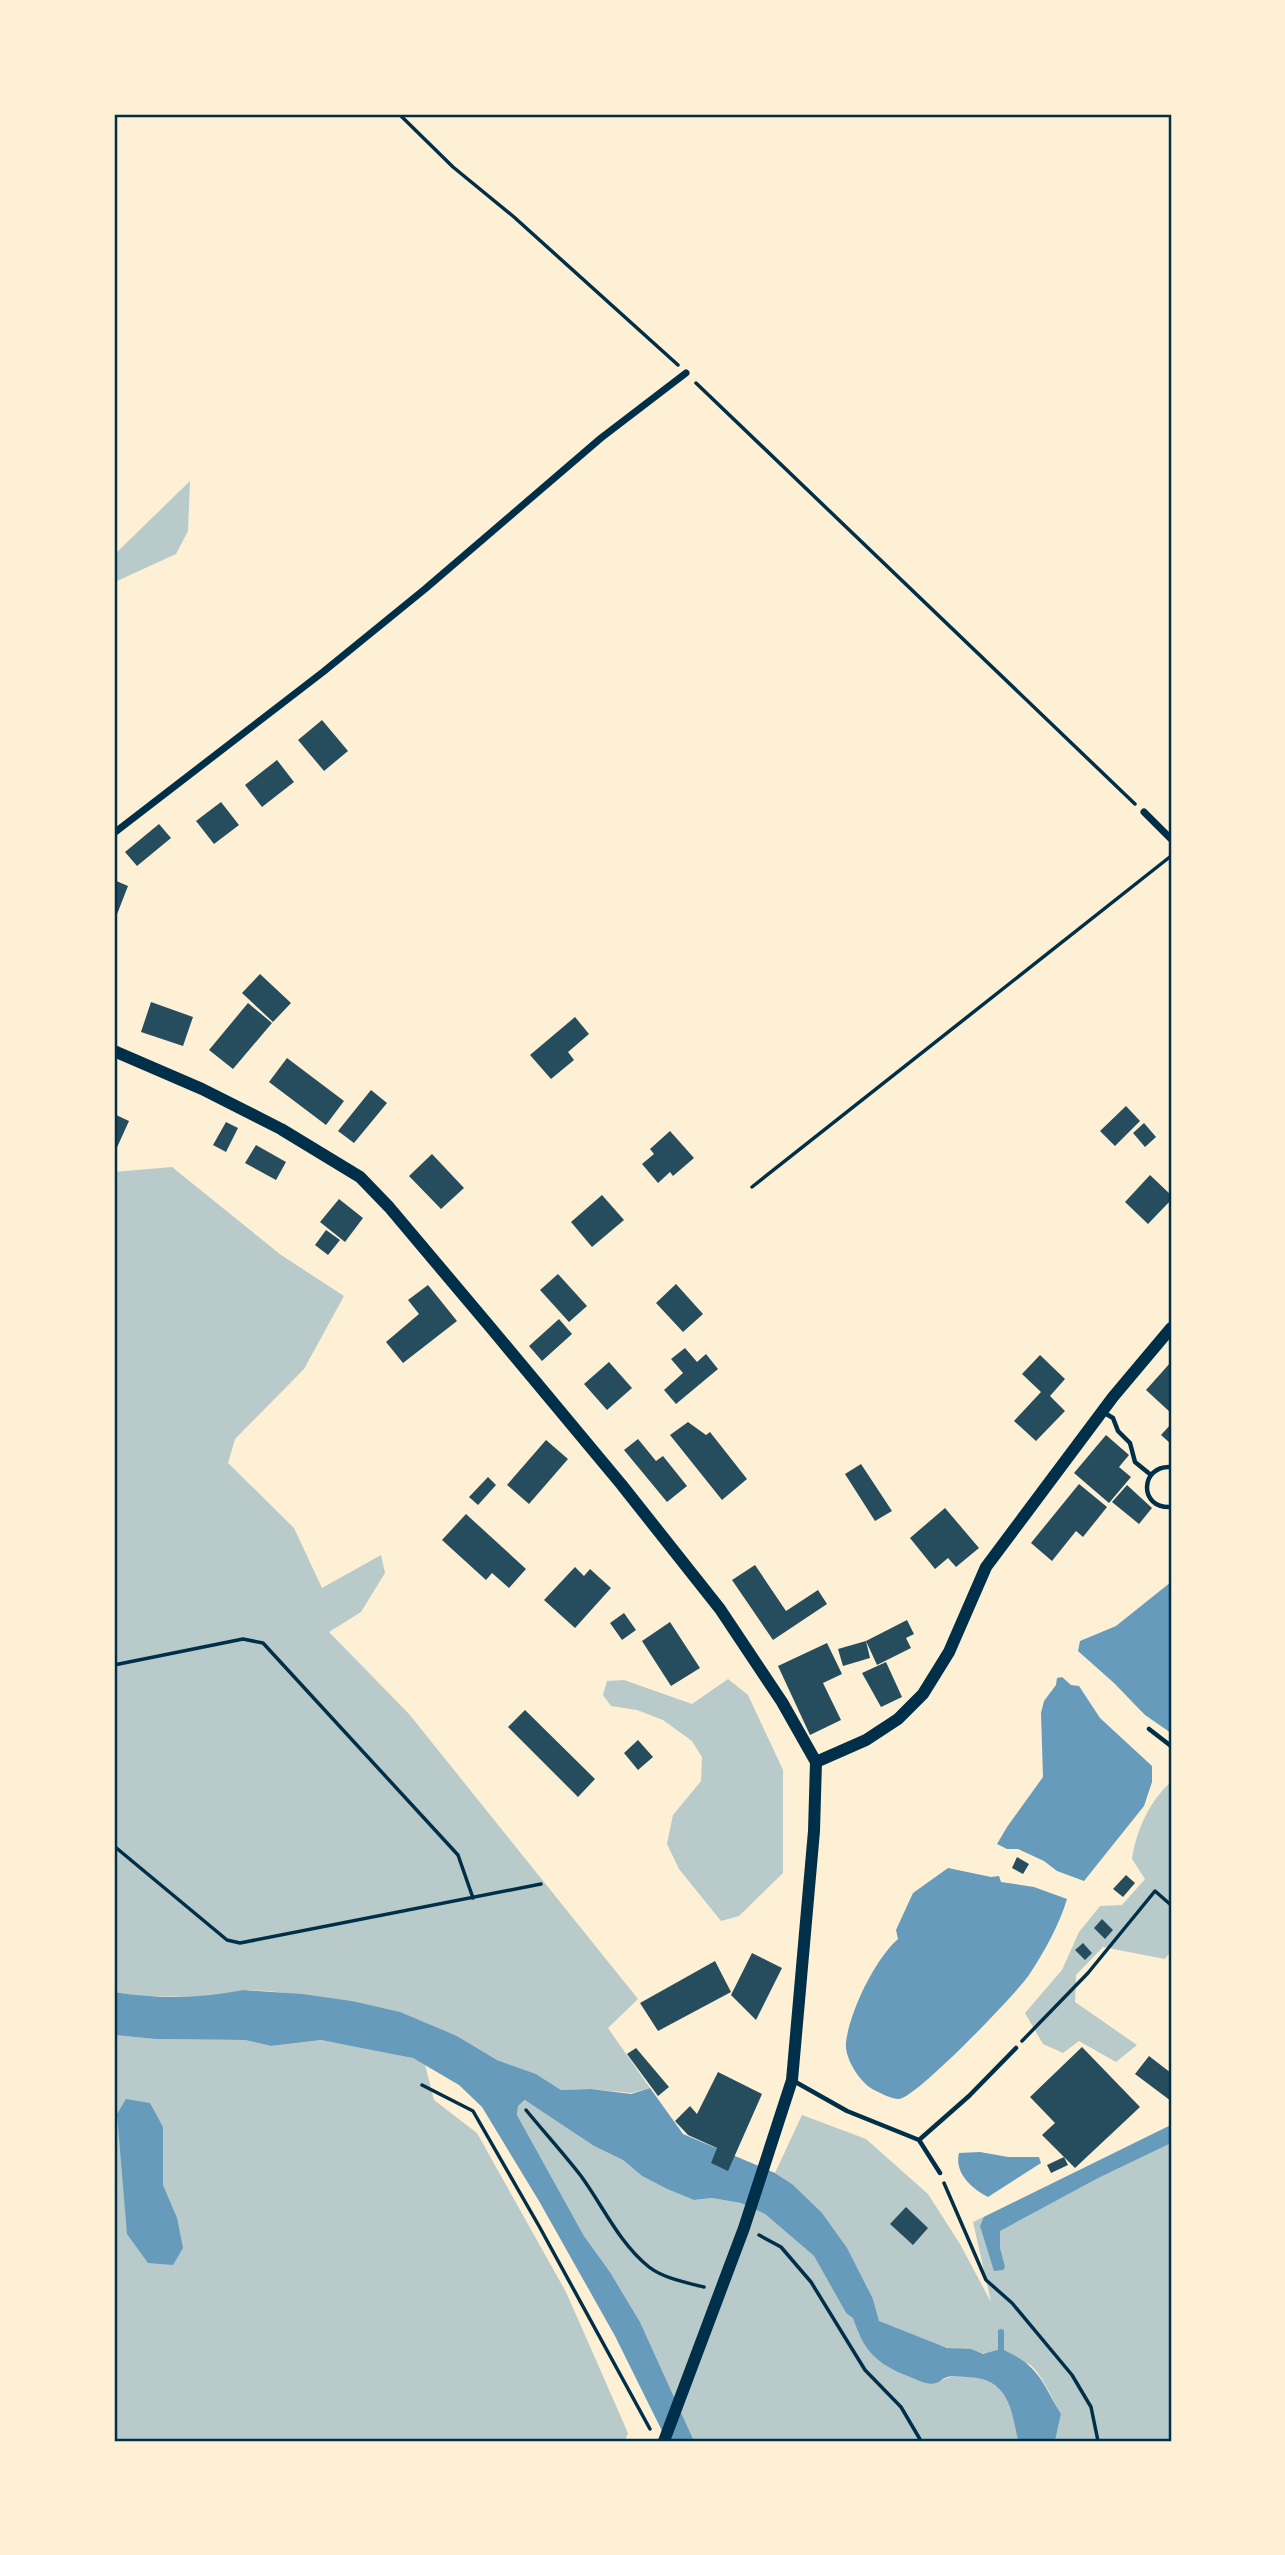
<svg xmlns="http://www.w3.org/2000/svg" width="1285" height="2555" font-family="'Varela Round',sans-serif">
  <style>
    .green { fill: #b9caca }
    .water { fill: #669bbc }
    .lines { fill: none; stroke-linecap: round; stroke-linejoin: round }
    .stream { stroke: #669bbc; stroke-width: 6 }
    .building { fill: #264d5e }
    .path { stroke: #003049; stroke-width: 3.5 }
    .service { stroke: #003049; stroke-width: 4.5 }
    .minor { stroke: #003049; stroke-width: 7 }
    .tertiary { stroke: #003049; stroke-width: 12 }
    .neatline { fill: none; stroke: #003049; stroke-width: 2.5 }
  </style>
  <rect width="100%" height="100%" fill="#fdf0d5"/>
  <!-- green -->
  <path class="green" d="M190,481L188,531L176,554L117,581L114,585V555Z
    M172,1167L281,1255L344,1296L304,1369L235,1439L228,1463L294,1528L322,1588L381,1555L385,1573L361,1612L329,1632L409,1714L638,1999L608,2028L650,2088L631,2093L591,2089L561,2090L536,2074L497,2060L457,2036L352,2001L268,1991L243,1990L210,1997L141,1996L114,1992V1172Z
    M728,1679L748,1695L783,1770V1873L739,1916L721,1921L679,1869L667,1844L673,1815L701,1781L702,1757L692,1741L663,1720L637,1710L611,1706L603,1695L607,1681L624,1680L692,1704Z
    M1171,1782V1951L1165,1959L1103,1947L1076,1975L1075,2002L1137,2045L1116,2062L1079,2041L1063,2053L1043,2044L1025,2013L1062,1970L1079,1932L1100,1906L1122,1905L1145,1879L1132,1859C1136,1831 1150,1800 1171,1782Z
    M114,2035L155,2039L245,2040L271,2046L321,2040L396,2053L413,2058L425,2065L434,2100L477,2133L566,2292L628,2433L625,2441H114Z
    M526,2100L594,2146L623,2160L642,2176L667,2189L694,2200L712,2198L741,2203L765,2214L814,2256L846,2313L853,2317L859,2335L937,2383C958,2368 998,2377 1010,2402C1015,2413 1016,2429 1018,2441H694L640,2322L610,2272L584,2236L517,2115L518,2106Z
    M802,2115L866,2139L928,2194L960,2244L991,2302L973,2222L1171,2125V2441H1055L1061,2414C1053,2401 1041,2372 1029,2364C1021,2359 962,2350 950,2348C934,2346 894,2329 879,2321L873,2299L792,2184L775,2173Z"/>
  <!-- water -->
  <path class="water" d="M1171,1582V1733L1145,1715L1114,1683L1078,1651L1080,1641L1116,1626Z
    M1062,1677L1071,1685L1079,1686L1100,1718L1152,1766V1782L1144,1806L1084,1881L1057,1871L1044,1861L1018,1849H1007L997,1844L1007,1827L1043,1777L1041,1713L1044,1701L1056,1685L1057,1678Z
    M948,1868L991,1877L999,1876L1001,1882L1034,1887L1067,1899C1059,1926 1044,1952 1029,1975C1016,1994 916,2098 899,2099C891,2099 881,2093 874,2090C860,2083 844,2058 846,2042C850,2011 875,1959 898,1939L896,1930L913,1893Z
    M243,1990L302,1994L352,2001L400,2012L457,2036L497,2060L536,2074L561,2090L591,2089L631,2094L650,2088L683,2134L775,2173L792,2184L822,2213L847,2248L873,2299L879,2321L947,2348L971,2349L983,2354L1001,2349C1039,2365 1041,2381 1061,2414L1055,2441H1018C1012,2409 1008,2378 967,2377C961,2377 951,2375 945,2378C943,2378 939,2383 936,2383C928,2386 918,2380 910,2377C877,2364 864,2352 853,2318L846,2313L814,2256L765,2214L741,2203L712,2198L694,2200L667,2189L642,2176L623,2160L594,2146L525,2100L518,2106L517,2115L584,2236L610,2272L640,2322L694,2441H667L615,2336L539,2201L482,2107L459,2085L413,2058L321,2040L271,2046L245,2040L155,2039L114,2035V1992C157,1999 200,1999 243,1990Z
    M126,2099L150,2103L163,2127V2185L177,2218L183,2248L173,2265L148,2263L127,2234L117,2114Z
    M1171,2125V2143L1098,2178L1000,2231V2248L1005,2267L1003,2270L994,2271L980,2226L984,2217Z
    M980,2152L1008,2157H1039L1041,2163L988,2197C972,2189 954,2173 959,2153Z"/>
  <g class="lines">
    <!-- stream -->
    <path class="stream" d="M1001,2332V2354"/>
  </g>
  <!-- building -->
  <path class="building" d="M322,720L348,751L324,771L298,740Z
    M277,760L294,782L262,807L245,785Z
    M221,802L239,825L214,844L196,821Z
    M159,824L171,838L137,866L125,852Z
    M114,880L128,886L114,922Z
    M260,974L291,1003L273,1022L242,993Z
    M151,1002L193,1017L183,1046L141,1032Z
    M248,1003L272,1023L233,1069L209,1050Z
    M575,1017L589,1034L568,1052L574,1060L551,1079L530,1055Z
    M287,1058L344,1101L326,1125L269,1082Z
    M371,1090L387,1103L354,1143L338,1131Z
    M1126,1106L1140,1121L1115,1146L1100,1131Z
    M114,1114L129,1121L114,1154Z
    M226,1122L238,1128L226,1152L213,1145Z
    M1144,1123L1156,1137L1145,1147L1133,1133Z
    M670,1131L694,1158L673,1176L670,1172L658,1183L642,1164L654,1154L650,1149Z
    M256,1145L286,1162L276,1180L245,1163Z
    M432,1154L464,1188L441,1209L409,1176Z
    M1150,1175L1171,1195V1200L1148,1224L1125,1202Z
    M602,1195L624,1220L592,1247L571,1222Z
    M339,1199L363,1218L345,1242L320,1222Z
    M326,1230L340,1240L328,1255L315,1245Z
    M558,1274L587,1306L569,1322L540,1290Z
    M676,1284L703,1314L683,1332L656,1303Z
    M428,1285L457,1321L403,1363L386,1342L419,1314L408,1300Z
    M559,1319L572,1334L542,1361L529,1346Z
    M685,1348L697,1362L706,1354L718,1369L676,1404L664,1390L683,1373L671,1359Z
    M1040,1355L1065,1379L1050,1396L1065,1411L1036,1441L1014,1421L1041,1392L1022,1374Z
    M609,1362L632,1388L607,1410L584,1384Z
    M1171,1362V1413L1146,1390Z
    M688,1422L706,1435L710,1432L747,1479L722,1500L670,1435Z
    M1171,1424V1444L1161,1435Z
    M1106,1435L1129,1455L1119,1467L1131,1477L1109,1503L1074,1473Z
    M638,1439L656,1461L663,1456L687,1486L667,1502L624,1450Z
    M546,1440L568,1459L529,1504L507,1485Z
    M861,1464L892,1511L875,1521L845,1474Z
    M488,1477L496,1485L478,1505L469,1497Z
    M1079,1484L1107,1507L1083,1537L1076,1531L1052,1561L1031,1543Z
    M1127,1485L1152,1508L1139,1524L1112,1502Z
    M945,1508L979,1548L956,1567L948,1558L935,1569L910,1538Z
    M466,1514L526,1569L509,1588L492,1573L486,1580L442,1540Z
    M755,1565L786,1611L818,1590L827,1604L773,1640L732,1580Z
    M575,1567L584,1576L590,1569L611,1588L575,1628L544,1600Z
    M624,1613L636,1630L622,1640L610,1623Z
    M907,1620L914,1634L906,1638L911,1648L877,1665L866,1641Z
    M670,1622L700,1668L671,1686L642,1641Z
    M866,1641L870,1658L843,1666L838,1649Z
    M827,1643L842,1674L823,1683L841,1720L810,1735L778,1666Z
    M886,1662L902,1697L881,1707L862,1673Z
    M525,1710L595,1779L578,1797L508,1727Z
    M638,1740L653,1757L638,1770L624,1753Z
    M1017,1857L1029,1864L1023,1874L1012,1868Z
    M1126,1875L1135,1883L1123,1897L1113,1889Z
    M1102,1919L1113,1930L1105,1939L1094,1928Z
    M1083,1943L1092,1953L1085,1960L1075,1950Z
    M752,1953L782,1968L756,2020L731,1995Z
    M715,1961L731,1992L658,2031L640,2003Z
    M1082,2047L1140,2107L1075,2168L1042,2135L1055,2123L1030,2097Z
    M636,2048L669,2087L658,2096L627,2054Z
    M1149,2056L1171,2073V2101L1135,2074Z
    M718,2072L762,2094L728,2171L711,2163L717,2148L688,2135L675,2121L690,2106L697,2114Z
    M1064,2157L1068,2165L1051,2173L1047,2165Z
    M906,2207L928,2228L913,2245L890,2224Z"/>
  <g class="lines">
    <!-- path -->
    <path class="path" d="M399,114L453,167L514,217L678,365
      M696,383L1135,804
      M752,1187L1171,856
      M114,1665L243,1639L263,1643L458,1855L473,1898
      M114,1846L227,1940L240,1943L541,1884
      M1022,2041L1088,1973L1155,1891L1171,1905
      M422,2085L473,2111L539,2226L650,2429
      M526,2110C544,2132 564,2154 581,2176C603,2206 619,2243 649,2267C663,2278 687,2283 704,2287
      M944,2183L986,2280L1012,2303L1072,2375L1091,2407L1098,2441
      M759,2235L781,2247L811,2282L865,2370L901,2407L921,2441"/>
    <!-- service -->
    <path class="service" d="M1103,1412L1113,1418L1118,1431L1130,1443L1135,1462L1151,1475
      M1171,1467C1140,1465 1138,1509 1171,1507
      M1149,1729L1171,1746
      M792,2080L847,2111L919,2140L969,2096L1016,2048
      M919,2140L940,2173"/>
    <!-- minor -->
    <path class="minor" d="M1144,812L1171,839
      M114,833L323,672L425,589L601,438L686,373"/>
    <!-- tertiary -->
    <path class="tertiary" d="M114,1051L202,1089L281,1129L360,1177L389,1207L491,1328L621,1484L720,1609L782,1702L816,1762L814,1831L792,2080L744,2228L664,2441
      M816,1762L866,1740L898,1719L923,1694L949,1652L986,1567L1113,1397L1171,1328"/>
  </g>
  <!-- border -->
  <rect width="1285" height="2555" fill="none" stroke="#fdf0d5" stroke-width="231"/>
  <rect x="116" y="116" width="1054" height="2324" class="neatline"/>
</svg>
